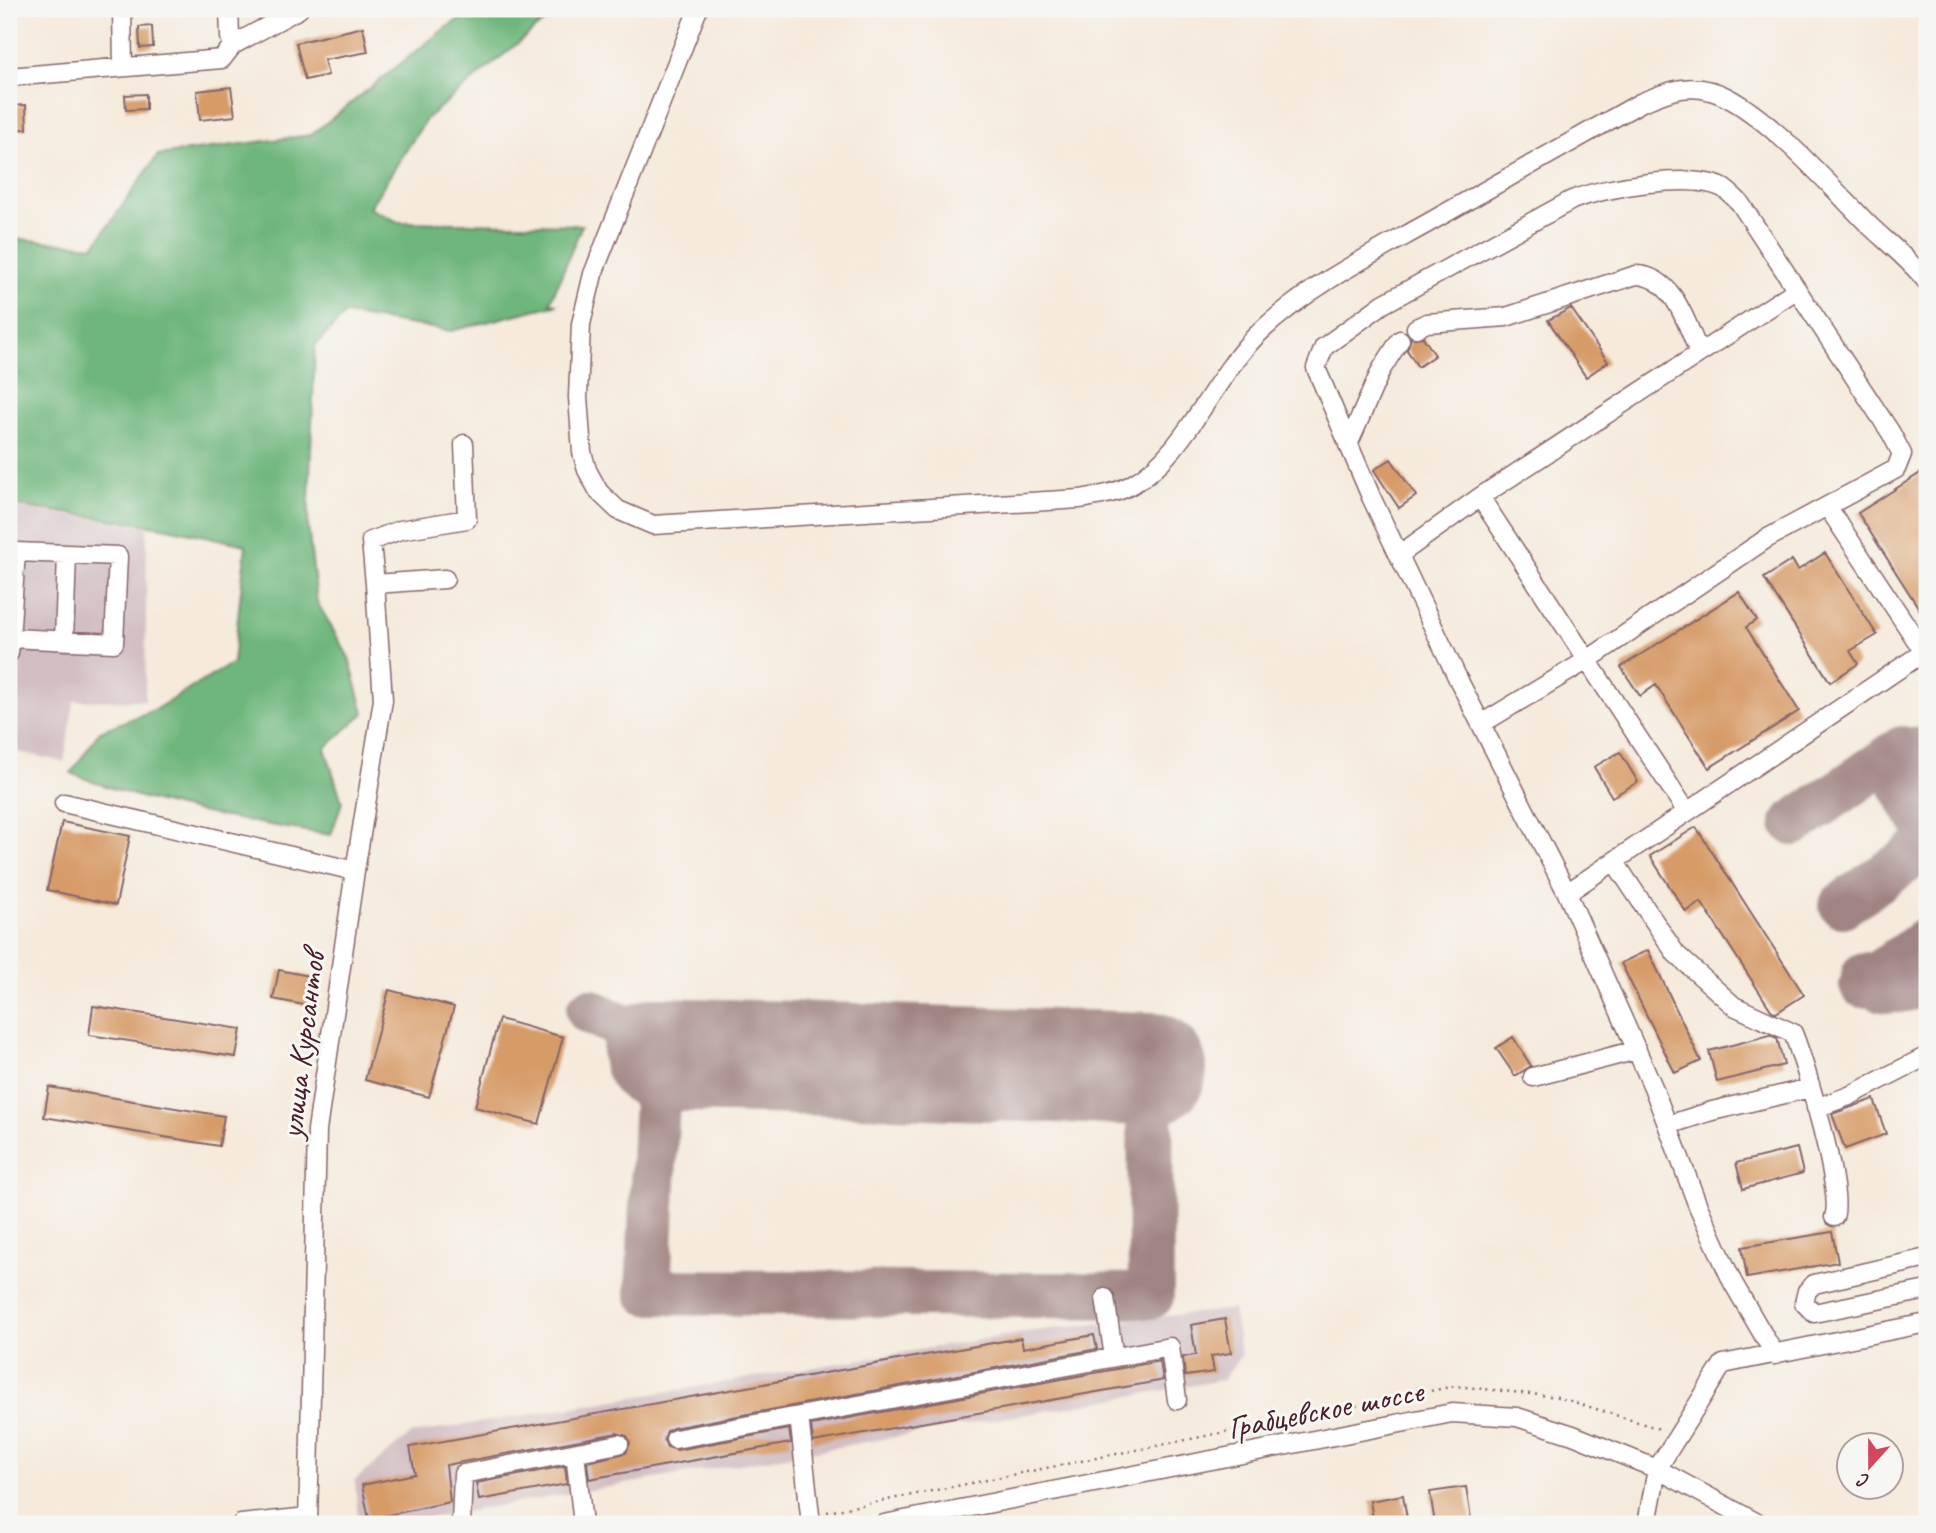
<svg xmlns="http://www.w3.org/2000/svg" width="1936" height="1533" font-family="Caveat,sans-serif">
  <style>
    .industrial { fill: #d2bec3 }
    .forest { fill: #6eb67b; stroke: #5c6a53; stroke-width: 2 }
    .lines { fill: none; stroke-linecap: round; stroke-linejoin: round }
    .taxiway { stroke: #a08483; stroke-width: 46 }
    .runway { stroke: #a08483; stroke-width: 114 }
    .building { fill: #d79b67 }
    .minor-casing { stroke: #866669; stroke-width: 21 }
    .path { stroke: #866669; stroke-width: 2.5; stroke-dasharray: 2 5; stroke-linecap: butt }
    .minor { stroke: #fff; stroke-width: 18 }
    .labels { text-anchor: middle; stroke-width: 6; stroke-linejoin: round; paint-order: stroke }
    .street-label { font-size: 33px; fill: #4a1f2b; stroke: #f6f6f2 }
  </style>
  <rect width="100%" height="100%" fill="#f6f6f2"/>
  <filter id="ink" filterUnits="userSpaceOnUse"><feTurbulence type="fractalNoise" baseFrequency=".0143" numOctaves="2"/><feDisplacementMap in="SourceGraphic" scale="14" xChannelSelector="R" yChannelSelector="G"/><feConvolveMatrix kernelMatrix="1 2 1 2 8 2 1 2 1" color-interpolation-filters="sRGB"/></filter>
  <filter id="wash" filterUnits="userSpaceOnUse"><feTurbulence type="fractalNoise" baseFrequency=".00686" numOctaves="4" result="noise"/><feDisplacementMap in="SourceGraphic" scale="28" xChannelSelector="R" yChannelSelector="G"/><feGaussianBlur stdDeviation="1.57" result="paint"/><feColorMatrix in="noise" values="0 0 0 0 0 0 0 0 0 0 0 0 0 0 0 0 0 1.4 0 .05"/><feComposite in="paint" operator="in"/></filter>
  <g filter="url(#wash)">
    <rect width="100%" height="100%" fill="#f5eadb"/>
    <!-- industrial -->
    <path class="industrial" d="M9,507L147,527L145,700L74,701L64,762L9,750Z
      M1233,1309L1241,1355L1223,1380L395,1524H362L358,1521L355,1480L411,1434L1033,1331Z"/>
    <!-- forest -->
    <path class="forest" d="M475,9H576L541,24L427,118L369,208L398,222L582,225L550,303L558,304L451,331L345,314L315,346L308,526L317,602L349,658L364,713L325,748L342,802L331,835C244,821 152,807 71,773L100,731L154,710L233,663L246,545L163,527L9,505V238L94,246L158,155L311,135L444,29Z"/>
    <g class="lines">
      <!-- taxiway -->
      <path class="taxiway" d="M1927,748L1906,765L1901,785L1927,829
        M1794,823L1902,749L1921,752L1927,761
        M1842,905L1927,846
        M1864,975C1882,999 1903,990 1927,983
        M1862,985L1927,940
        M589,1011L642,1036L659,1054L648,1292L1151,1296L1150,1069"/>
      <!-- runway -->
      <path class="runway" d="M659,1054L1150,1069"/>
    </g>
    <g id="blocks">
      <!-- building -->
      <path class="building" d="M152,26L153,47L140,48L139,27Z
        M363,27L368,52L324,60L328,75L305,80L296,43Z
        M231,87L235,116L200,120L197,91Z
        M146,94V109L126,110L125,95Z
        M26,105L27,129L9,130V106Z
        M1571,308L1608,362L1586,377L1548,320Z
        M1423,337L1435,355L1418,367L1407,350L1411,338Z
        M1391,459L1416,496L1399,508L1374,470Z
        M1922,472L1927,480V621L1858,513Z
        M1825,553L1877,635L1850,651L1858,664L1830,682L1764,578L1792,560L1798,570Z
        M1739,592L1757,620L1746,627L1799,711L1709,768L1656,685L1640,696L1621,667Z
        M1620,752L1638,782L1612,797L1594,767Z
        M62,822L130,836L116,905L47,890Z
        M1696,827L1804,995L1776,1013L1771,1010L1701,902L1686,912L1650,856Z
        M1648,950L1701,1061L1675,1073L1621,963Z
        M279,970L314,977L309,1006L273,999Z
        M389,990L454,1007L429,1097L365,1080Z
        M93,1006L241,1029L236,1057L89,1035Z
        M499,1019L563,1037L539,1124L475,1107Z
        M1770,1035L1777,1038L1784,1065L1717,1082L1709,1051Z
        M1513,1037L1531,1066L1515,1076L1496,1048Z
        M49,1087L224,1116L219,1146L44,1117Z
        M1874,1099L1886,1134L1845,1149L1832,1114Z
        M1797,1148L1803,1173L1743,1189L1736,1163Z
        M1832,1232L1838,1262L1747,1278L1742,1247Z
        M1225,1319L1231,1353L1211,1356L1214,1372L1185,1376L1183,1357L1196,1355L1191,1325Z
        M1094,1335L1097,1349L673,1428L667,1431L664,1440L667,1447L677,1450L789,1429L791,1443L589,1479L587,1462L626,1453L630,1443L627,1436L617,1433L446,1465L450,1502L369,1519L362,1485L415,1474L410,1447L1021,1338L1023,1348Z
        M1160,1361L1163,1380L1159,1381L813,1442L811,1425Z
        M565,1466L567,1484L479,1500L476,1483Z
        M1466,1487L1471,1519L1435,1524L1430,1492Z
        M1403,1495L1408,1524H1374L1370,1501Z"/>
    </g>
  </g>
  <g filter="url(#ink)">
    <use href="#blocks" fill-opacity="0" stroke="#866669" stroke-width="2"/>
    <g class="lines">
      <!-- minor casing -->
      <g class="minor-casing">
        <path id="minor" d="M122,9L123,67
          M229,9L230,37L233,45
          M698,9L593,274L581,324L578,397L582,452L587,470L599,492L618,510L653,525L1080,499C1097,496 1115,494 1131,485C1186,455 1214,375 1260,332C1309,286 1369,256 1428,223C1498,183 1569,143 1640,103C1665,93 1684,83 1711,91C1759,104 1834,190 1870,226C1889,244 1911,261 1927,282
          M9,77L222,59L233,45L299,9
          M1416,328L1427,323L1506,317L1636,275C1674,276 1686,323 1699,352
          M1348,445L1381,370L1400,340
          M1480,497L1687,812
          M1827,506L1924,652
          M1399,555L1480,497L1796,290
          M375,584L371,541L400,530L467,519L464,444
          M64,641L67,554
          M9,653L16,552L118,556L114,643L11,638
          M1481,724L1589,659L1766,539L1896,469L1902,454L1891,433L1740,203C1735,198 1729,192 1723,188C1692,172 1604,187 1572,200L1383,304L1324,347L1316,368L1372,499L1460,683L1567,893L1653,1087L1698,1206L1733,1283L1775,1355
          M64,803L355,871L317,1130L308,1524
          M1614,861L1676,954L1734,1006L1793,1033C1805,1063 1844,1192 1834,1217
          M355,871L383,700L375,584L445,579
          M1567,893L1927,650
          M1533,1077L1637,1050
          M1816,1108L1849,1096L1927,1056
          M1668,1125L1712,1111L1810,1088
          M1927,1258L1814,1284L1807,1291L1804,1303L1814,1313L1927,1290
          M1105,1298L1114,1357
          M799,1416L1170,1347L1177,1400
          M675,1439L799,1416L811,1524
          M575,1453L583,1524
          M241,1524L308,1517
          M461,1524L463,1474L619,1444
          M884,1524L1452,1413L1517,1417L1573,1435L1657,1469L1759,1524
          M1647,1524L1657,1469L1723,1364L1927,1323"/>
      </g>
      <!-- path -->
      <path class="path" d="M827,1512L1455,1386L1558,1397L1663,1430
        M762,1524L793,1518"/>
      <!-- minor -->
      <use href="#minor" class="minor"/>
    </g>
  </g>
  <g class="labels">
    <!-- street labels -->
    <g class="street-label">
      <text transform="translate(301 1045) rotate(-83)" y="12">улица Курсантов</text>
      <text transform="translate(1325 1408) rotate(-11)" y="12">Грабцевское шоссе</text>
    </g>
  </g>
  <!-- margin -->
  <rect width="1936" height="1533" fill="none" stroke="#f6f6f2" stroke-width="35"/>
  <!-- north arrow -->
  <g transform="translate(1870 1466) rotate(201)"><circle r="33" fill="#f6f6f2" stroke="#b1a0a2" stroke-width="2"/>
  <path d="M0-5L12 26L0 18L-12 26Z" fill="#d1495b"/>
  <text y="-10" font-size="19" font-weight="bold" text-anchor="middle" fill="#4a1f2b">С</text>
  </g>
</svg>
